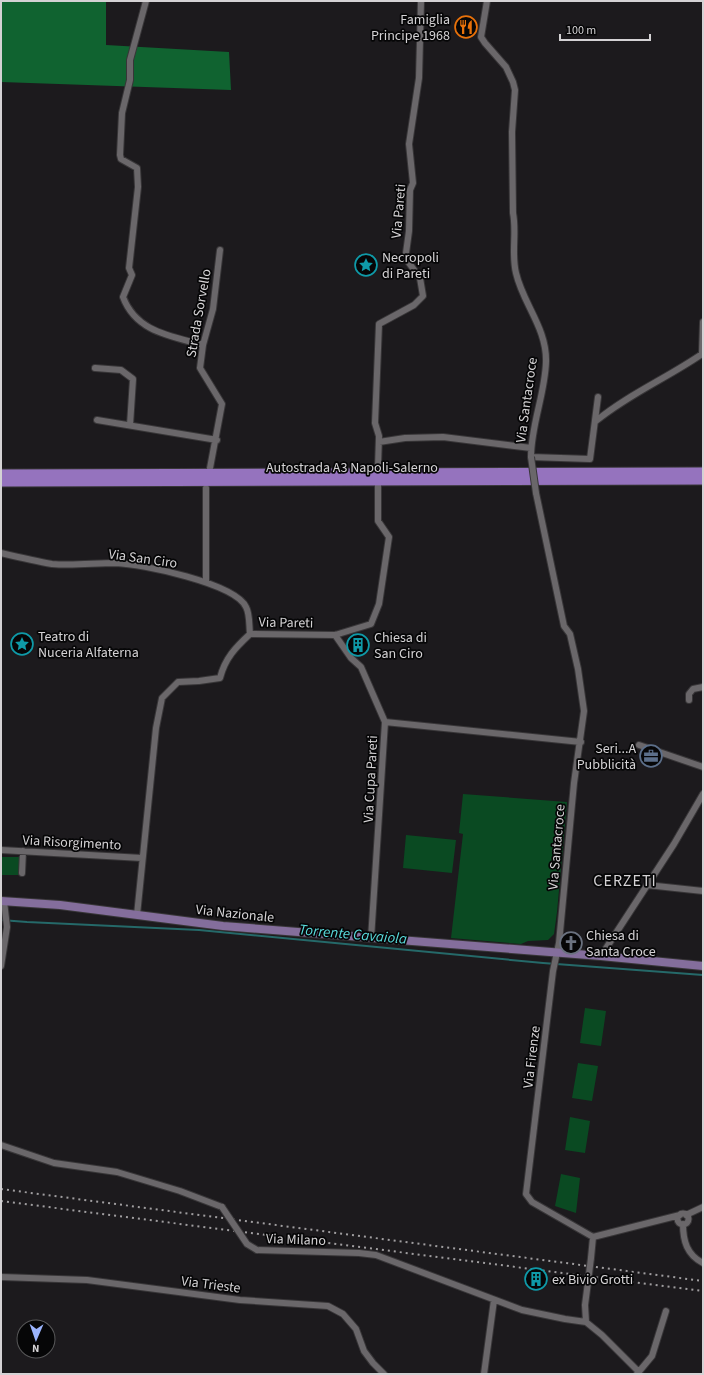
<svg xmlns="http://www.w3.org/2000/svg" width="704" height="1375" font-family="'Source Sans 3',sans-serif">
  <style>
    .green { fill: #0a4a22 }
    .forest { fill: #106330 }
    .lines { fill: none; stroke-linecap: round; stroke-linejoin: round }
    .stream { stroke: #256969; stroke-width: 2 }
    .minor-casing { stroke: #383638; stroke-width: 8 }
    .major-casing { stroke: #383638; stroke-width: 10 }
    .highway-casing { stroke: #383638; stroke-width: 11 }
    .minor { stroke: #6a676a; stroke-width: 6 }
    .major { stroke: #846e9c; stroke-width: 8 }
    .highway { stroke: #9573be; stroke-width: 9 }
    .rail { stroke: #a09ea0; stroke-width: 2; stroke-dasharray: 2 4; stroke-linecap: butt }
    .minor-bridge-casing { stroke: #383638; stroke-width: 8; stroke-linecap: butt }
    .minor-bridge { stroke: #6a676a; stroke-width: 6 }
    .labels { text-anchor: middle; stroke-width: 3.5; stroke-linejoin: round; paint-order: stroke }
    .poi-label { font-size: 14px; fill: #d4d2d4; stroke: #060607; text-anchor: start }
    .street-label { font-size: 14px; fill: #d4d2d4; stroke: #060607 }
    .water-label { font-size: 15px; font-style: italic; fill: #59dbdc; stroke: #060607 }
    .quarter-label { font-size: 16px; letter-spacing: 1px; fill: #d4d2d4; stroke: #060607 }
  </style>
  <rect width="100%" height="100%" fill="#1c1a1d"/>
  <!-- green -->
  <path class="green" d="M463,794L567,802L557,912L554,934L548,940L528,941L521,944L451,938L463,834L459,833Z
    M406,835L456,840L452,873L403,868Z
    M1,857H21L20,875H1Z
    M585,1008L606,1011L601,1046L580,1043Z
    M578,1063L598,1066L592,1101L572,1098Z
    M570,1117L590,1121L585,1153L565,1150Z
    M561,1174L580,1178L576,1213L555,1206Z"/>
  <!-- forest -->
  <path class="forest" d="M1,1H106V45L229,52L231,90L1,82Z"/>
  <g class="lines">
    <!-- stream -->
    <path class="stream" d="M1,920L27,922L199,930L543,963L703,975"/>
    <!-- minor casing -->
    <g class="minor-casing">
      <path id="minor" d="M146,1L130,60V80L122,113L120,155L121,159L137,168L138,187L129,268L132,275L123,297C136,332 171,336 203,345
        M487,1L481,37L485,43L506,67L513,82L515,90L512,132L513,213C517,233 511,253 516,273C523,304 547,328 546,362C545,394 531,425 531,457L590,459L598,397
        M95,368L121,370L133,379L130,425
        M97,420L217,440
        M596,421C629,394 667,378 702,354L703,322
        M379,442L405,438L443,437L531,448
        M378,467L379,436L375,423L379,324L414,305L423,296L420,278L409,263L406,253L409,231L410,190L413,183L409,144L419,78L421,1
        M210,468L222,404L200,368L203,345L213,309L220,250
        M536,493L564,626L570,634L578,669L584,711L574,783L559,943L553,971L526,1194L532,1202L593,1237L680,1215
        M1,553C18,557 35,561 52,564C73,566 94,563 116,563C141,564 235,583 246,607C250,614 249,626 250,634
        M206,582V488
        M335,635L351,658L361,667L385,722L371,939
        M689,700V694L693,689L703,687
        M385,722L581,742
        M639,745L703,767
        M1,850L142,858
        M22,873L23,851
        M647,885L703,891
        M137,915L156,728L162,698L178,682L199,681L220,678C225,658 236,647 250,634L335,635L371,624L379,604L389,537L378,521V485
        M601,956L674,844L703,794
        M1,966L7,927L4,901
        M1,1145L54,1163L117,1172L180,1191L222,1207
        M677.5 1219a5.5 5.5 0 1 1 11 0a5.5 5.5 0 1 1-11 0Z
        M686,1215L703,1207
        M683,1224C683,1241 687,1255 703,1263
        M257,1250L359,1253L376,1255L522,1310L565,1319L586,1322
        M591,1258L593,1237
        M1,1277L87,1280L240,1300L328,1306L343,1314L356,1329L364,1351L373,1363L384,1374
        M588,1282L585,1305L586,1322L602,1335L638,1371
        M484,1374L494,1300
        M637,1374L652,1356L666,1311"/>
    </g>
    <!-- major casing -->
    <g class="major-casing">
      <path id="major" d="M1,901L60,905L223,926L601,956L703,966"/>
    </g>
    <!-- highway casing -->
    <g class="highway-casing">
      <path id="highway" d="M1,474L703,472
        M1,482L703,480"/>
    </g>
    <!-- minor -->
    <use href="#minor" class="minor"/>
    <!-- major -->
    <use href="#major" class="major"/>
    <!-- highway -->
    <use href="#highway" class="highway"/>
    <!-- rail -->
    <path class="rail" d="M1,1189L703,1281
      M1,1201L703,1291"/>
    <!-- minor-bridge casing -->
    <g class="minor-bridge-casing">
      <path id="minor-bridge" d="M531,457L536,493
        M222,1207L247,1244L257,1250
        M588,1282L591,1258"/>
    </g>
    <!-- minor-bridge -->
    <use href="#minor-bridge" class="minor-bridge"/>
  </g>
  <!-- icons -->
  <defs>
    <g id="restaurant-ring" transform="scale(1.15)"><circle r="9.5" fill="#060607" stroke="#e8710a" stroke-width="1.5"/><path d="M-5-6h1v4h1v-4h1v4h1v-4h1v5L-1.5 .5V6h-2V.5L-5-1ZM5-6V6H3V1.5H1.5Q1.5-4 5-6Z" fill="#e8710a"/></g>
    <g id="sight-ring" transform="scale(1.15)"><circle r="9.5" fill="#060607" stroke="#0f9aa8" stroke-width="1.5"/><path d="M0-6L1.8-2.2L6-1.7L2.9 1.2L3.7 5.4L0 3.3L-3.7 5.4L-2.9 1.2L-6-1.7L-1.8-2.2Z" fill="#0f9aa8"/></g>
    <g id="building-ring" transform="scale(1.15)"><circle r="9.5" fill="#060607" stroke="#0f9aa8" stroke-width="1.5"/><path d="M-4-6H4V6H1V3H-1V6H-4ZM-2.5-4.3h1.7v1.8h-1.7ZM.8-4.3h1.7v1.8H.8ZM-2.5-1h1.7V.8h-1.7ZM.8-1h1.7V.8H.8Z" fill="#0f9aa8"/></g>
    <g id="office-ring" transform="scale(1.15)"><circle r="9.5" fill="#060607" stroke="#5c6f8a" stroke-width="1.5"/><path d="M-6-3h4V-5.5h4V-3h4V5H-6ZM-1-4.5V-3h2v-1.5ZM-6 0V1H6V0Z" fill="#5c6f8a"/></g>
    <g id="church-ring" transform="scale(1.15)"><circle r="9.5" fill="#060607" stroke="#6b7280" stroke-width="1.5"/><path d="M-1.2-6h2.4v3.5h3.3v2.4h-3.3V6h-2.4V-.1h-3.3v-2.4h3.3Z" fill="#6b7280"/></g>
  </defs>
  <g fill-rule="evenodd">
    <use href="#restaurant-ring" x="466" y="27"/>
    <use href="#sight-ring" x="366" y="265"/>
    <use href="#sight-ring" x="22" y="644"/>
    <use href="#building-ring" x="358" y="645"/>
    <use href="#office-ring" x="651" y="756"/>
    <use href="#church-ring" x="571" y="943"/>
    <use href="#building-ring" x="536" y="1279"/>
  </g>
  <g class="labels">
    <!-- poi labels -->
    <g class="poi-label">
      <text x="450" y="24" text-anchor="end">Famiglia<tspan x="450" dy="16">Principe 1968</tspan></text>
      <text x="382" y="262">Necropoli<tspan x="382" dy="16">di Pareti</tspan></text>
      <text x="38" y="641">Teatro di<tspan x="38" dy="16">Nuceria Alfaterna</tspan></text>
      <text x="374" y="642">Chiesa di<tspan x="374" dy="16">San Ciro</tspan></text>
      <text x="636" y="753" text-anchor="end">Seri...A<tspan x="636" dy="16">Pubblicità</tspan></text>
      <text x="586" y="940">Chiesa di<tspan x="586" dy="16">Santa Croce</tspan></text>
      <text x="552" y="1284">ex Bivio Grotti</text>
    </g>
    <!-- street labels -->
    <g class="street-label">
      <text transform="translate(398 211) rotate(-85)" y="5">Via Pareti</text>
      <text transform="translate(198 313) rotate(-80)" y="5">Strada Sorvello</text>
      <text transform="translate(526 400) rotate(-82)" y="5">Via Santacroce</text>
      <text x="352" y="472">Autostrada A3 Napoli-Salerno</text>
      <text transform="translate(143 558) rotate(8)" y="5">Via San Ciro</text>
      <text transform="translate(286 622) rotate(1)" y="5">Via Pareti</text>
      <text transform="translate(370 779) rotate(-87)" y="5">Via Cupa Pareti</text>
      <text transform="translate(72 842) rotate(3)" y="5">Via Risorgimento</text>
      <text transform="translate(556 847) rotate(-85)" y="5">Via Santacroce</text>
      <text transform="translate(235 913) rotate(6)" y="5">Via Nazionale</text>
      <text transform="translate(531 1057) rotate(-83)" y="5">Via Firenze</text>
      <text transform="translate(296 1239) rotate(2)" y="5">Via Milano</text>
      <text transform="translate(211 1284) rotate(7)" y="5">Via Trieste</text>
    </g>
    <!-- water labels -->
    <g class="water-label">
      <text transform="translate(353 934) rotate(5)" y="5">Torrente Cavaiola</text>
    </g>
    <!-- quarter labels -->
    <g class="quarter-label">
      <text x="625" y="886">CERZETI</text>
    </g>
  </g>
  <!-- border -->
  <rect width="704" height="1375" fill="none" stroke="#d4d2d4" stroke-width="4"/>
  <!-- north arrow -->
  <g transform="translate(36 1339) rotate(182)"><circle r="19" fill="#060607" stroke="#585859"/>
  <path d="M0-3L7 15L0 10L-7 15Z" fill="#9bb4fd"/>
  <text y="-6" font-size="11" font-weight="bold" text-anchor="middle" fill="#d4d2d4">N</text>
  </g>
  <!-- scale -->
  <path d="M560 34v6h90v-6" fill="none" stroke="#d4d2d4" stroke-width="2"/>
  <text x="566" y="34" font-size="12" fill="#d4d2d4" stroke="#060607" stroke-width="3" paint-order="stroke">100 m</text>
</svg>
